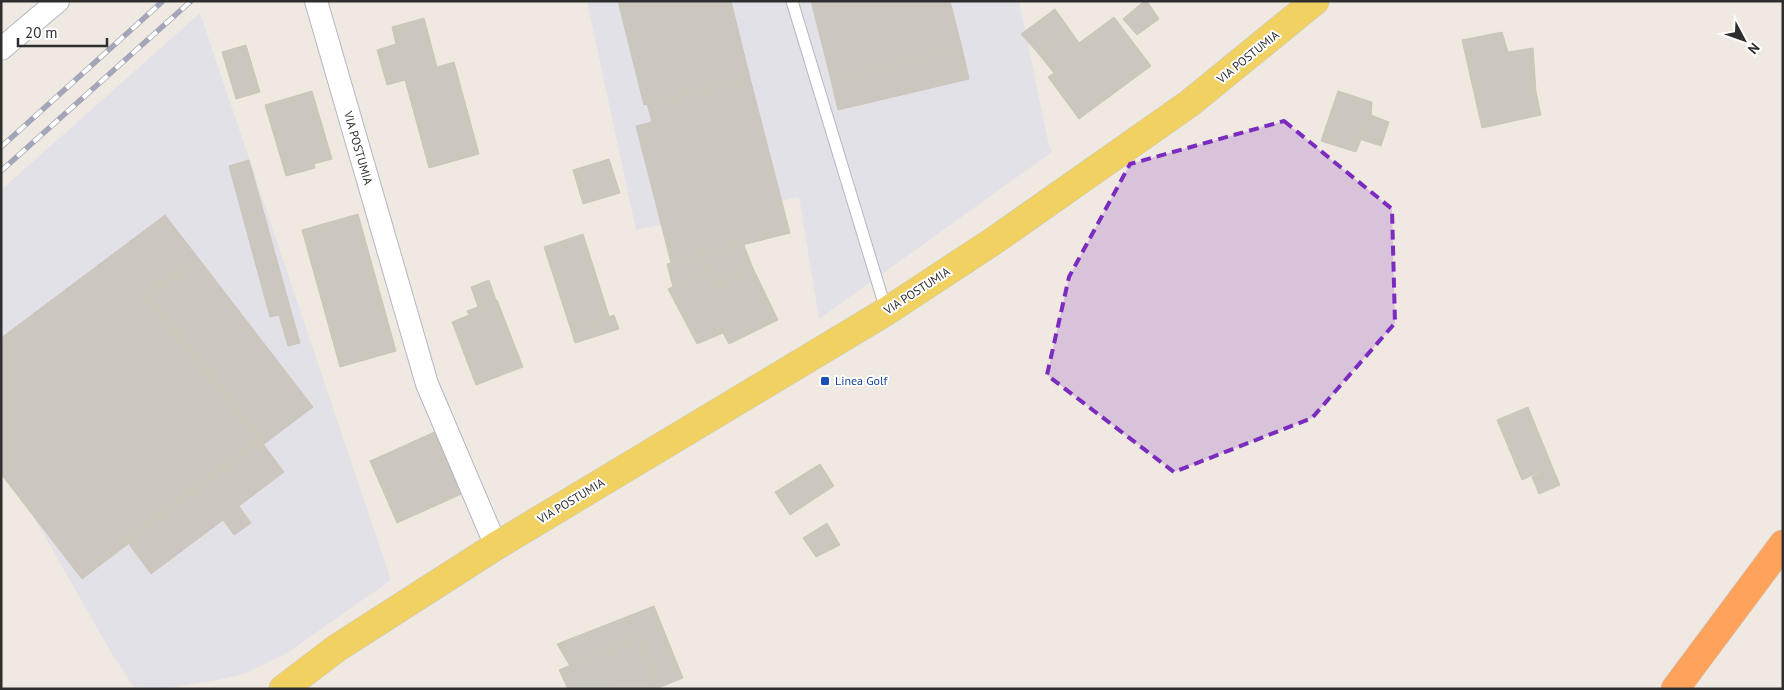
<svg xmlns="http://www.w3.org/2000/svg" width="1784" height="690" font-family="'PT Sans',sans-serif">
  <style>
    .industrial { fill: #e3e1e8 }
    .building { fill: #cbc7bf; stroke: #cbc5ba }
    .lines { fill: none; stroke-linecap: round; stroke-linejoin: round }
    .lane-casing { stroke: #b4b7c1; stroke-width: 13 }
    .street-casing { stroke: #b4b7c1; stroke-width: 24 }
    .primary-casing { stroke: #c9c9c9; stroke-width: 29 }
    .highway-casing { stroke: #c9c9c9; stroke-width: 29 }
    .lane { stroke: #fff; stroke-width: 11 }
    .street { stroke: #fff; stroke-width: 22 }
    .primary { stroke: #f2d163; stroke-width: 28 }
    .highway { stroke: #ffa35c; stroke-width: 28 }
    .rail-casing { stroke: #a3a6b8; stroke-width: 5.5 }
    .rail { stroke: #fff; stroke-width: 4; stroke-dasharray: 11; stroke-linecap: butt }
    .marked { fill: #7b2cbf; fill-opacity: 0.2; stroke: #7b2cbf; stroke-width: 4; stroke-dasharray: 10 6; stroke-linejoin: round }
    .transit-dot { fill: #1a4fb4; stroke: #fff; stroke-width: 2 }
    .labels { text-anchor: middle; stroke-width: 4; stroke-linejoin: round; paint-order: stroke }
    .street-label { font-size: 12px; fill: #2e2e2e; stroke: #fff }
    .transit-label { font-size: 12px; fill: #164399; stroke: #fff; text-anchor: start }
  </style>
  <rect width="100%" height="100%" fill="#efe9e1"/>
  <!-- industrial -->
  <path class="industrial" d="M587,1H1019L1048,141L1052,152L819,319L799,197L636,230Z
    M200,13L391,580L287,653L244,674L218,680L167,688L134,687L112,654L40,528L6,473L1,459V190Z"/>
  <!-- building -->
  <path class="building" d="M618,1H731L750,78L644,105Z
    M811,1H950L962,48L831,80Z
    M1144,1H1147L1159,19L1137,35L1123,19Z
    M1055,9L1070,30L1037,52L1021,34Z
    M1114,17L1151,66L1079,119L1048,77L1054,73L1037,52L1070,30L1079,43Z
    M424,18L437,67L454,62L479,154L429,168L405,80L387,85L377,50L396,44L392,27Z
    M1502,32L1508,52L1533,48L1536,92L1541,115L1482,128L1462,40Z
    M246,45L260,92L236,99L222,52Z
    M962,48L969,79L838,110L831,80Z
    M750,78L790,233L671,263L636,126L652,122L647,104Z
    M312,91L332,159L314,164L315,168L286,176L265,105Z
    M1338,91L1372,102L1371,115L1356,152L1321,141Z
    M1371,115L1389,122L1381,146L1359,139Z
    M609,159L620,193L583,204L573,170Z
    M249,160L300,343L288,346L279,315L270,317L229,166Z
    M358,214L396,351L340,367L302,230Z
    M165,215L199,259L146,295L260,440L126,540L128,544L82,579L1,474V338Z
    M583,234L609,316L571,330L544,247Z
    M744,245L752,266L717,283L709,270L673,287L667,264Z
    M199,259L313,407L264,444L146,295Z
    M752,266L778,320L729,344L723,333L697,344L668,289L709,270L717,283Z
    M489,280L496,300L478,307L471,287Z
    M497,300L523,367L476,385L452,322L469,315L467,311Z
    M614,315L619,329L575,343L571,330Z
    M1528,407L1552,466L1522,480L1497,420Z
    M439,430L466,492L397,523L370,461Z
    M260,440L284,472L239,506L251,523L234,535L223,520L151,574L126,540Z
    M820,464L834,486L790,515L775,492Z
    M1552,466L1560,485L1539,494L1532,477Z
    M827,523L840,545L816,557L803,538Z
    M654,606L683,678L658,688L638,636L570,666L557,644Z
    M638,636L658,688L568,689L559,670Z"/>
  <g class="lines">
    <!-- lane casing -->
    <g class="lane-casing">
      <path id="lane" d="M792,1L886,310"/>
    </g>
    <!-- street casing -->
    <g class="street-casing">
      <path id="street" d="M316,1L427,384L496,546
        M1,49L58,1"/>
    </g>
    <!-- primary casing -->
    <g class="primary-casing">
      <path id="primary" d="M283,689L337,648L496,546L887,311L995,240L1190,103L1315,1"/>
    </g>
    <!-- highway casing -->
    <g class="highway-casing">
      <path id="highway" d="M1675,689L1783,544"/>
    </g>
    <!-- lane -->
    <use href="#lane" class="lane"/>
    <!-- street -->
    <use href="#street" class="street"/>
    <!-- primary -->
    <use href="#primary" class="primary"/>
    <!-- highway -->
    <use href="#highway" class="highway"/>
    <!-- rail casing -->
    <g class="rail-casing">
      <path id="rail" d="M1,147L163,1
        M1,171L191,1"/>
    </g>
    <!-- rail -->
    <use href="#rail" class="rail"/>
  </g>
  <!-- marked area -->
  <path class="marked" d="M1284,121L1392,209L1395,323L1312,418L1174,472L1047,375L1069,277L1130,164Z"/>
  <!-- markers -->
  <rect class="transit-dot" x="820" y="376" width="10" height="10" rx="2.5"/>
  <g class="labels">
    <!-- street labels -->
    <g class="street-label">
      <text transform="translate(1248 57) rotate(-39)" y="4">VIA POSTUMIA</text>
      <text transform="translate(358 148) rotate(74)" y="4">VIA POSTUMIA</text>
      <text transform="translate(917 291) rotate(-33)" y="4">VIA POSTUMIA</text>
      <text transform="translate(571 501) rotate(-31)" y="4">VIA POSTUMIA</text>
    </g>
    <!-- transit labels -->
    <g class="transit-label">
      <text x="835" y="385">Linea Golf</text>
    </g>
  </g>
  <!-- border -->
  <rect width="1784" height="690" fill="none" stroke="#2e2e2e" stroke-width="5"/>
  <!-- north arrow -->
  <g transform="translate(1744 40) rotate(131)" stroke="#ffffff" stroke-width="4" paint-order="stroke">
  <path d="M0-4L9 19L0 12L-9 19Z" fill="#2e2e2e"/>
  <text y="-8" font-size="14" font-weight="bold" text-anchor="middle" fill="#2e2e2e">N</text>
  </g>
  <!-- scale -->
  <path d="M18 38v8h89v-8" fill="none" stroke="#2e2e2e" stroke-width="2.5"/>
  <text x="25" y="38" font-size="15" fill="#2e2e2e" stroke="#ffffff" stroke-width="4" paint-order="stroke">20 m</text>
</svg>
